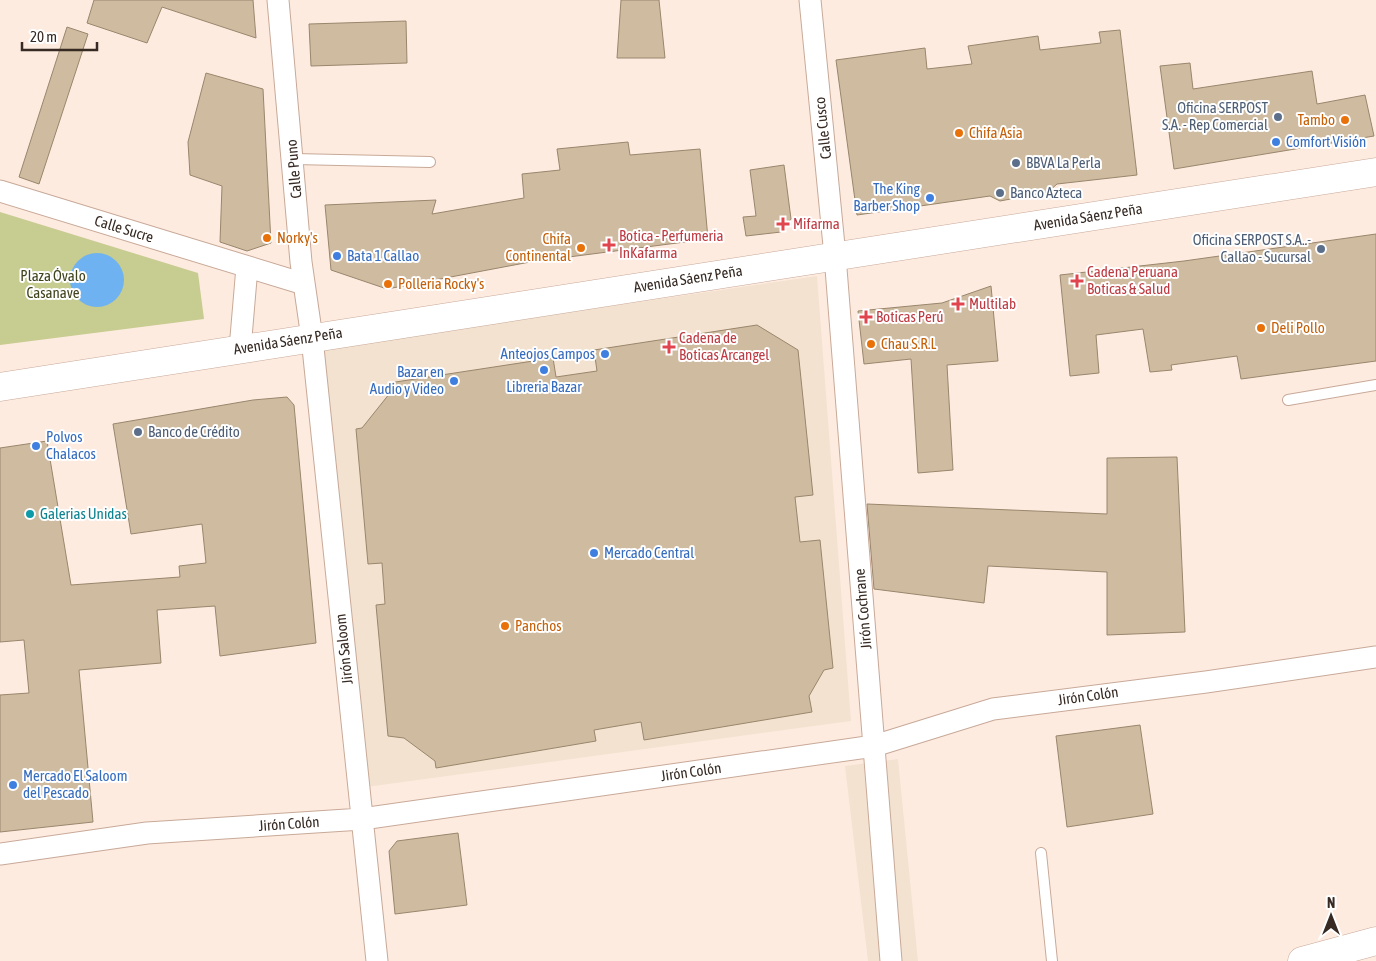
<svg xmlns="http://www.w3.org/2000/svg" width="1376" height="961" font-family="'Asap Condensed',sans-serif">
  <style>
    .commercial { fill: #f3e2d0 }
    .green { fill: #c7cc90 }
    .water { fill: #6eb2f2 }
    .building { fill: #cfbba0; stroke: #99866c }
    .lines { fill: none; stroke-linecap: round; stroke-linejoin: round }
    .lane-casing { stroke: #c8a998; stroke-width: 12 }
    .street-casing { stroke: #c8a998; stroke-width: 23 }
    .secondary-casing { stroke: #c8a998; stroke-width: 29 }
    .lane { stroke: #fff; stroke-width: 10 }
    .street { stroke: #fff; stroke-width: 21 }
    .secondary { stroke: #fff; stroke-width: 28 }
    .service-dot { fill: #5c6f8a; stroke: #fff; stroke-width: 2 }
    .food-dot { fill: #e8710a; stroke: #fff; stroke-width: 2 }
    .shop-dot { fill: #3f7fe0; stroke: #fff; stroke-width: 2 }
    .health-dot { fill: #e0444e; stroke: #fff; stroke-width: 2 }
    .culture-dot { fill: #0f9aa8; stroke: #fff; stroke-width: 2 }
    .labels { text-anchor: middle; stroke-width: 4; stroke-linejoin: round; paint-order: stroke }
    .service-label { font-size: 15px; fill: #4e5e75; stroke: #fff; text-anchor: start }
    .food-label { font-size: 15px; fill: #c56008; stroke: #fff; text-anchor: start }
    .street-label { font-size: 15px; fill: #362a23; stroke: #fff }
    .shop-label { font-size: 15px; fill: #366cbe; stroke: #fff; text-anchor: start }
    .health-label { font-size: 15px; fill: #be3a42; stroke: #fff; text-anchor: start }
    .park-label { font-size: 15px; fill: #41431c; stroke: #fff }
    .culture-label { font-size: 15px; fill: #0d838f; stroke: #fff; text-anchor: start }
  </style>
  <rect width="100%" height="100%" fill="#feebe0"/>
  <!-- commercial -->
  <path class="commercial" d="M817,276L851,721L359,788L322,348Z
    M898,759L918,961H868L845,766Z"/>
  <!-- green -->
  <path class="green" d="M0,212L198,273L204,319L0,345Z"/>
  <!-- water -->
  <path class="water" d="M70 280a27 27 0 1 1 54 0a27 27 0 1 1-54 0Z"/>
  <!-- building -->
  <path class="building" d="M94,0H253L256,38L162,7L147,43L87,23Z
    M621,0H659L665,58H617Z
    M406,21L407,63L311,66L309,24Z
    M67,27L88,34L39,184L19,177Z
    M1120,30L1137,175L1057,184L1048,192L1000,201L990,196L857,215L836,60L925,48L927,69L972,64L968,46L1038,36L1040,50L1101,43L1099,32Z
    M1190,63L1193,89L1312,71L1317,104L1365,95L1374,136L1174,169L1160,66Z
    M206,73L263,89L271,243L247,251L220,242L222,186L190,175L188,142Z
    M628,142L630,155L700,149L708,239L530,262L387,289L331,270L325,205L436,200L432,214L524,198L522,174L560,170L557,149Z
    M784,165L791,219L781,232L746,236L743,217L756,216L750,170Z
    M1376,234V361L1241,379L1237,356L1171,365L1172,370L1150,372L1143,329L1096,335L1099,373L1070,376L1060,275L1184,261Z
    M991,286L998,361L947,365L953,470L918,473L911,359L864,364L858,311L942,303Z
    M757,325L798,350L813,495L795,497L800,542L820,540L833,668L824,670L809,696L812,712L644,740L641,722L594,730L596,741L436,768L435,761L404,738L388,736L376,605L385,604L382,563L368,564L356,429L362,428L390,393L389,383L553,358L556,377L597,371L594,350Z
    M287,397L294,405L316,643L220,656L215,606L157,610L161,663L79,670L93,822L0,832V695L29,693L24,640L0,642V448L47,441L71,585L180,577L179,566L206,563L202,524L131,534L113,424L253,400Z
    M1177,457L1185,632L1107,635V572L988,566L984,603L874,589L867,504L1107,514V458Z
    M1140,725L1153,814L1067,827L1056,736Z
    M458,833L467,905L395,914L389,851L397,841Z"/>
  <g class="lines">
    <!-- lane casing -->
    <g class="lane-casing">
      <path id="lane" d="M294,159L430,162
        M1288,400L1376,385
        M1041,853L1052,961"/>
    </g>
    <!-- street casing -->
    <g class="street-casing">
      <path id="street" d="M278,0L301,262L312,338L377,961
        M810,0L835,256L891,961
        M0,191L304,284
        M240,349L247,267
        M0,854L147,833L362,819L538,794L874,746L993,709L1206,682L1376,657"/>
    </g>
    <!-- secondary casing -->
    <g class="secondary-casing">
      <path id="secondary" d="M0,387L1376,172
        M1302,961L1376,941"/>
    </g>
    <!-- lane -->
    <use href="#lane" class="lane"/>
    <!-- street -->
    <use href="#street" class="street"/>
    <!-- secondary -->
    <use href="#secondary" class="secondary"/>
  </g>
  <!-- markers -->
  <g class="service-dot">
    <circle cx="1278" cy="117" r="5"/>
    <circle cx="1016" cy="163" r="5"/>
    <circle cx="1000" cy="193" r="5"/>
    <circle cx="1321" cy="249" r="5"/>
    <circle cx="138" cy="432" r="5"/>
  </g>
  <g class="food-dot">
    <circle cx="1345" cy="120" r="5"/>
    <circle cx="959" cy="133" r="5"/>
    <circle cx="267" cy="238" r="5"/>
    <circle cx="581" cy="248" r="5"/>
    <circle cx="388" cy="284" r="5"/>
    <circle cx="1261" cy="328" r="5"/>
    <circle cx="871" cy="344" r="5"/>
    <circle cx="505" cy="626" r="5"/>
  </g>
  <g class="shop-dot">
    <circle cx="1276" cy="142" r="5"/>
    <circle cx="930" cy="198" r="5"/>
    <circle cx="337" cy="256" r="5"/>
    <circle cx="605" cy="354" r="5"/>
    <circle cx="544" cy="370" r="5"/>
    <circle cx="454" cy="381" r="5"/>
    <circle cx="36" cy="446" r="5"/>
    <circle cx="594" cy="553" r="5"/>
    <circle cx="13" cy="785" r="5"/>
  </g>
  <g class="health-dot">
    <path d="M780.5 216.5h5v5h5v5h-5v5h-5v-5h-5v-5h5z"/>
    <path d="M606.5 237.5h5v5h5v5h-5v5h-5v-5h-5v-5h5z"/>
    <path d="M1074.5 273.5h5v5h5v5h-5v5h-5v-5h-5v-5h5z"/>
    <path d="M955.5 296.5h5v5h5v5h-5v5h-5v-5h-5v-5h5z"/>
    <path d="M863.5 309.5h5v5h5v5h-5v5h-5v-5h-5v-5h5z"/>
    <path d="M666.5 339.5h5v5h5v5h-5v5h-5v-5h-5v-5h5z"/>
  </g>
  <circle class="culture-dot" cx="30" cy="514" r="5"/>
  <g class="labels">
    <!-- service labels -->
    <g class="service-label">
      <text x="1268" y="113" text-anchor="end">Oficina SERPOST<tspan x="1268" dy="17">S.A. - Rep Comercial</tspan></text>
      <text x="1026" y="168">BBVA La Perla</text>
      <text x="1010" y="198">Banco Azteca</text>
      <text x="1311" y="245" text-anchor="end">Oficina SERPOST S.A..-<tspan x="1311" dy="17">Callao - Sucursal</tspan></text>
      <text x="148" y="437">Banco de Crédito</text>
    </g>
    <!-- food labels -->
    <g class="food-label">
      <text x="1335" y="125" text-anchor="end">Tambo</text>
      <text x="969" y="138">Chifa Asia</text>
      <text x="277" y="243">Norky's</text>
      <text x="571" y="244" text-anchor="end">Chifa<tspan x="571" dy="17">Continental</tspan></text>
      <text x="398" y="289">Polleria Rocky's</text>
      <text x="1271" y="333">Deli Pollo</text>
      <text x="881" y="349">Chau S.R.L</text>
      <text x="515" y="631">Panchos</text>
    </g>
    <!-- street labels -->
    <g class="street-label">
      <text transform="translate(823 128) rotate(-96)" y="5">Calle Cusco</text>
      <text transform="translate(294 169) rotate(-95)" y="5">Calle Puno</text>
      <text transform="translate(1088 217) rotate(-9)" y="5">Avenida Sáenz Peña</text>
      <text transform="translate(124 229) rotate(17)" y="5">Calle Sucre</text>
      <text transform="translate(688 279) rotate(-9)" y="5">Avenida Sáenz Peña</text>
      <text transform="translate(288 341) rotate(-9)" y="5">Avenida Sáenz Peña</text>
      <text transform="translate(863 609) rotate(-95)" y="5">Jirón Cochrane</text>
      <text transform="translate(344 649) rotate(-96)" y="5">Jirón Saloom</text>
      <text transform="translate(1088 696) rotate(-8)" y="5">Jirón Colón</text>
      <text transform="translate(691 772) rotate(-8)" y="5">Jirón Colón</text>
      <text transform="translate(289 824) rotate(-4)" y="5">Jirón Colón</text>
    </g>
    <!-- shop labels -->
    <g class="shop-label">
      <text x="1286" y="147">Comfort Visión</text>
      <text x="920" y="194" text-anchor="end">The King<tspan x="920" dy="17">Barber Shop</tspan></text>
      <text x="347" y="261">Bata 1 Callao</text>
      <text x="595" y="359" text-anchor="end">Anteojos Campos</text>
      <text x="444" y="377" text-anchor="end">Bazar en<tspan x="444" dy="17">Audio y Video</tspan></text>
      <text x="544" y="392" text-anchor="middle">Libreria Bazar</text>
      <text x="46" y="442">Polvos<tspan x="46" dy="17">Chalacos</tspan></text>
      <text x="604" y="558">Mercado Central</text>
      <text x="23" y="781">Mercado El Saloom<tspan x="23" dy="17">del Pescado</tspan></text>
    </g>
    <!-- health labels -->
    <g class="health-label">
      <text x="793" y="229">Mifarma</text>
      <text x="619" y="241">Botica - Perfumeria<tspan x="619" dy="17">InKafarma</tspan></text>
      <text x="1087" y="277">Cadena Peruana<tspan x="1087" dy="17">Boticas &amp; Salud</tspan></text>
      <text x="969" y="309">Multilab</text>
      <text x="876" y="322">Boticas Perú</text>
      <text x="679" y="343">Cadena de<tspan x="679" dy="17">Boticas Arcangel</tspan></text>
    </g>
    <!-- park labels -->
    <g class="park-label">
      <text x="53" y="281">Plaza Óvalo<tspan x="53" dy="17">Casanave</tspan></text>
    </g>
    <!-- culture labels -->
    <g class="culture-label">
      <text x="40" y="519">Galerias Unidas</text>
    </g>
  </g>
  <!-- north arrow -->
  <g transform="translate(1331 916)" stroke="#ffffff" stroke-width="4" paint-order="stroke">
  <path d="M0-4L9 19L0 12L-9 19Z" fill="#362a23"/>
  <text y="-8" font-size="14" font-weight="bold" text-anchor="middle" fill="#362a23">N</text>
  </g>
  <!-- scale -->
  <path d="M22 42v8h75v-8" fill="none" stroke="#362a23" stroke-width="2.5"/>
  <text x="30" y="42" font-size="15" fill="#362a23" stroke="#ffffff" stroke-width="4" paint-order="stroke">20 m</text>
</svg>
